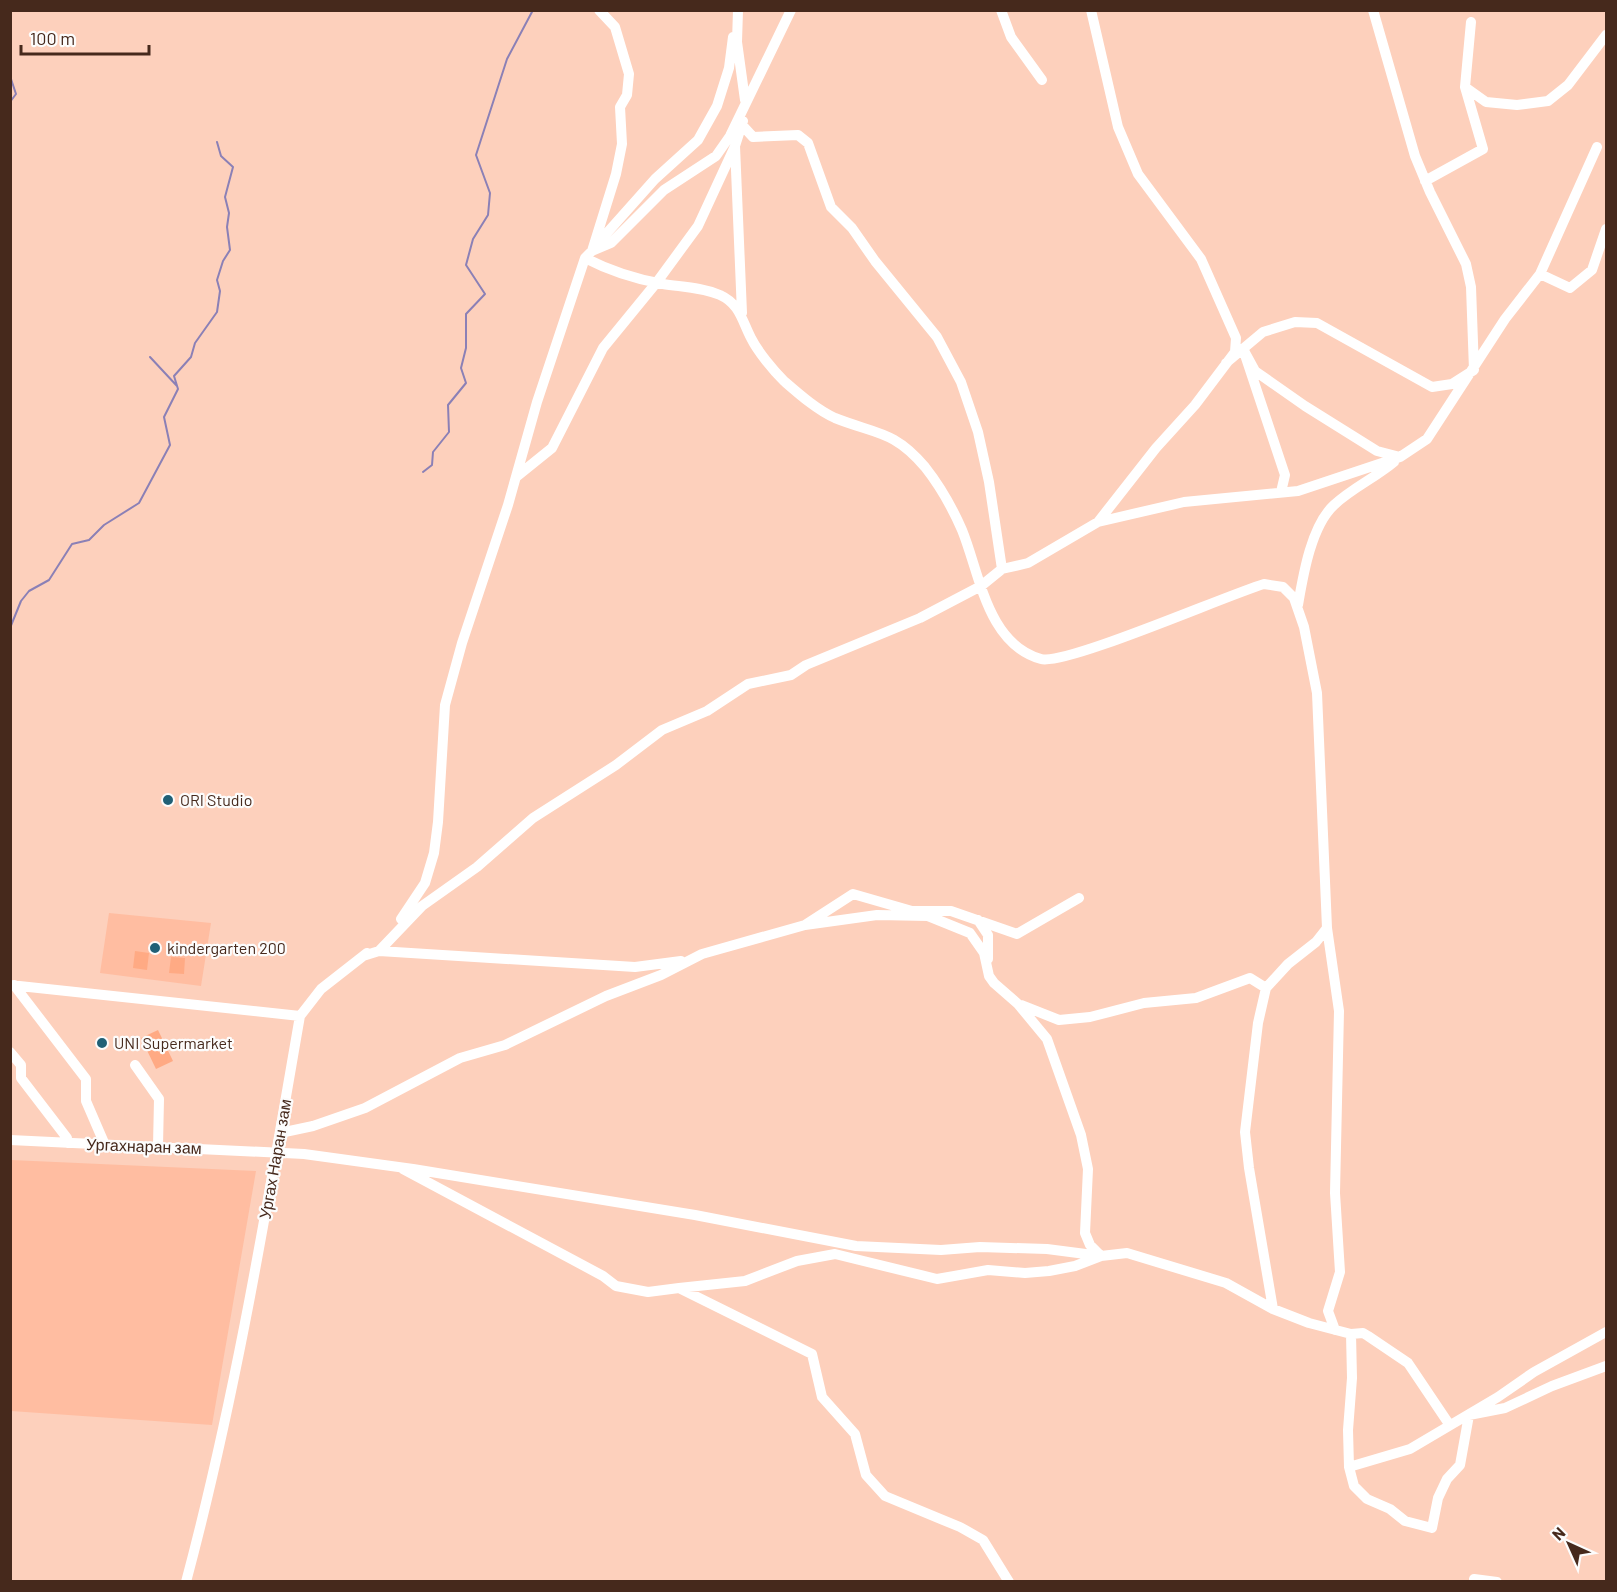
<svg xmlns="http://www.w3.org/2000/svg" width="1617" height="1592" font-family="Barlow,sans-serif">
  <style>
    .built { fill: #ffbda1 }
    .green { fill: #ffaa84 }
    .lines { fill: none; stroke-linecap: round; stroke-linejoin: round }
    .stream { stroke: #8b80b6; stroke-width: 2 }
    .minor { stroke: #fff; stroke-width: 10 }
    .poi-dot { fill: #216076; stroke: #fcfcfc; stroke-width: 2 }
    .labels { text-anchor: middle; stroke-width: 4.5; stroke-linejoin: round; paint-order: stroke }
    .poi-label { font-size: 16px; fill: #46291c; stroke: #fcfcfc; text-anchor: start }
    .street-label { font-size: 16px; fill: #46291c; stroke: #fcfcfc }
  </style>
  <rect width="100%" height="100%" fill="#fdd0bc"/>
  <!-- built -->
  <path class="built" d="M109,913L211,923L201,986L100,973Z
    M11,1160L256,1171L212,1425L11,1411Z"/>
  <!-- green -->
  <path class="green" d="M135,951L149,953L147,970L133,968Z
    M171,957L185,958L184,974L169,973Z
    M158,1030L173,1061L156,1069L141,1038Z"/>
  <g class="lines">
    <!-- stream -->
    <path class="stream" d="M10,33V43
      M10,76L16,94L10,102
      M150,357L177,386
      M423,472L432,465L433,452L449,432L448,405L466,383L461,368L466,348V314L485,294L466,265L473,239L488,215L490,193L476,155L507,59L533,10
      M10,628L21,601L29,591L49,580L72,544L89,540L104,525L139,503L170,445L164,417L178,389L174,376L191,357L195,343L217,312L220,291L217,280L223,261L230,250L227,227L229,213L225,197L233,167L221,156L217,142"/>
    <!-- minor -->
    <path class="minor" d="M738,10L737,42L745,100
      M1001,10L1011,37L1042,80
      M1091,10L1118,127L1138,174L1201,259L1236,338L1235,352L1195,405L1156,448L1098,522
      M1465,87L1486,102L1517,105L1548,101L1568,85L1606,35
      M742,125L753,137L798,135L808,143L831,207L852,228L875,261L937,337L961,382L978,432L989,482L1002,569
      M1425,181L1483,149L1465,87L1471,22
      M598,243L655,179L698,140L717,106L729,68L733,37
      M592,251L611,243L664,190L716,156L730,136L791,10
      M585,258C610,271 635,279 663,284C682,287 701,287 720,295C740,304 742,321 751,338C758,352 773,370 784,381C799,394 817,410 835,418C875,434 894,430 925,467C940,486 952,507 962,530C980,574 987,644 1041,659C1065,666 1227,595 1264,584L1283,587L1294,598L1304,627L1317,693L1327,928L1316,942L1288,964L1266,988L1258,1023L1245,1132L1249,1168L1273,1309
      M1540,274L1597,147
      M742,313L735,146L743,121
      M1226,363L1263,332L1295,322L1317,323L1432,387L1452,384L1474,370L1471,287L1466,264L1430,192L1415,156L1373,10
      M516,477L552,448L603,348L657,282L698,226L735,146
      M1281,492L1285,475L1243,349L1255,371L1305,406L1377,451L1400,457
      M1298,605C1303,576 1311,526 1334,505C1352,488 1375,478 1394,462
      M401,919L425,883L434,853L438,822L445,705L462,643L508,505L537,402L585,258L592,251L616,174L622,144L620,107L627,95L629,74L615,27L599,10
      M978,920L988,935V959
      M805,925L853,894L912,911H951L1017,934L1079,898
      M1327,928L1339,1011L1335,1193L1340,1272L1328,1311L1335,1330
      M379,951L635,967L681,961
      M363,956L379,951L422,906L477,867L533,818L616,765L662,730L707,711L748,684L791,675L806,665L920,618L981,586L1002,569L1028,563L1098,522L1184,502L1298,491L1400,457L1427,439L1505,319L1540,274L1570,288L1592,270L1606,229
      M10,985L300,1016C267,1206 236,1395 186,1582
      M14,985L86,1079V1101L105,1145
      M1021,1005L1059,1020L1090,1017L1144,1003L1196,998L1250,978L1266,988
      M300,1016L321,989L367,953
      M10,1052L21,1065V1078L67,1138V1143
      M135,1065L159,1099L158,1146
      M280,1133L313,1126L365,1108L460,1058L505,1045L606,996L661,975L702,954L805,925L877,915L928,916L970,933L984,953L989,976L994,983L1018,1004L1047,1039L1081,1135L1088,1169L1085,1233L1090,1245L1101,1256L1075,1266L1049,1271L1025,1273L988,1270L937,1279L835,1254L797,1261L745,1281L679,1288
      M10,1140L304,1154L413,1169L695,1215L856,1246L941,1250L980,1247L1047,1249L1101,1256L1127,1253L1226,1283L1273,1309L1309,1323L1351,1334L1363,1333L1368,1336L1408,1363L1449,1424
      M403,1169L603,1276L616,1286L648,1292L679,1288L812,1354L822,1397L855,1434L866,1475L885,1496L960,1527L983,1540L1009,1582
      M1351,1334L1352,1378L1348,1430L1349,1467L1354,1486L1367,1499L1390,1509L1405,1521L1432,1528L1438,1498L1447,1479L1460,1465L1469,1415L1505,1408L1552,1386L1606,1366
      M1349,1467L1410,1449L1498,1397L1534,1372L1606,1332
      M1474,1579L1497,1582"/>
  </g>
  <!-- markers -->
  <g class="poi-dot">
    <circle cx="168" cy="800" r="6"/>
    <circle cx="155" cy="948" r="6"/>
    <circle cx="102" cy="1043" r="6"/>
  </g>
  <g class="labels">
    <!-- poi labels -->
    <g class="poi-label">
      <text x="180" y="806">ORI Studio</text>
      <text x="167" y="954">kindergarten 200</text>
      <text x="114" y="1049">UNI Supermarket</text>
    </g>
    <!-- street labels -->
    <g class="street-label">
      <text transform="translate(144 1146) rotate(2)" y="6">Ургахнаран зам</text>
      <text transform="translate(275 1159) rotate(-80)" y="6">Ургах Наран зам</text>
    </g>
  </g>
  <!-- border -->
  <rect width="1617" height="1592" fill="none" stroke="#46291c" stroke-width="24"/>
  <!-- north arrow -->
  <g transform="translate(1569 1544) rotate(315)" stroke="#fcfcfc" stroke-width="4.5" paint-order="stroke">
  <path d="M0-4.5L10 22L0 15L-10 22Z" fill="#46291c"/>
  <text y="-9" font-size="16" font-weight="bold" text-anchor="middle" fill="#46291c">N</text>
  </g>
  <!-- scale -->
  <path d="M21 45v9h128v-9" fill="none" stroke="#46291c" stroke-width="3"/>
  <text x="30" y="45" font-size="18" fill="#46291c" stroke="#fcfcfc" stroke-width="4.5" paint-order="stroke">100 m</text>
</svg>
